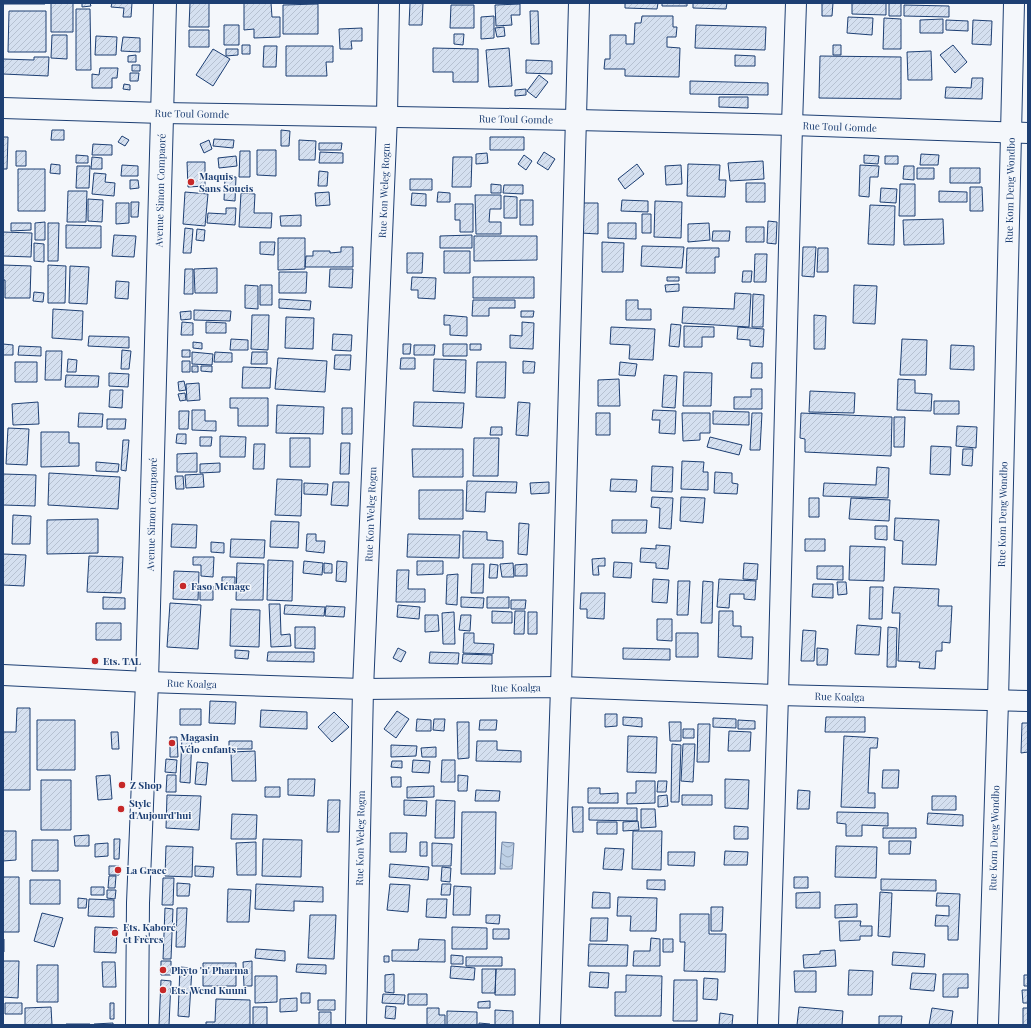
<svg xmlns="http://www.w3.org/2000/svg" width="1031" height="1028" font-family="'Playfair Display',serif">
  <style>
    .water { fill: url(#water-waves); stroke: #687fa3 }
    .building { fill: url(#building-hatch); stroke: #1d3f73 }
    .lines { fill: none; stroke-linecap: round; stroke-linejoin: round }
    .minor-casing { stroke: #1d3f73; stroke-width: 22 }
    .tertiary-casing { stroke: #1d3f73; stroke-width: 24 }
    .minor { stroke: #f4f7fb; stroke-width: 20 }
    .tertiary { stroke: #f4f7fb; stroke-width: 22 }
    .poi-dot { fill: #c62828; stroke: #f4f7fb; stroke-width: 1.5 }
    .labels { text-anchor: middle; stroke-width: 3; stroke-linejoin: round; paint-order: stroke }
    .street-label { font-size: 10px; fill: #1d3f73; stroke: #f4f7fb }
    .poi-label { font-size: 10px; font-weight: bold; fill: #1d3f73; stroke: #f4f7fb; text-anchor: start }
  </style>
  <defs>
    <pattern id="water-waves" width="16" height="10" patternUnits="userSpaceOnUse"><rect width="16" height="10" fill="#bed0e5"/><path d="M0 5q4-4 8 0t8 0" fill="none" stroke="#9aaabe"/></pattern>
    <pattern id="building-hatch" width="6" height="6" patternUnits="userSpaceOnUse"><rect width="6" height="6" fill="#d5e0f0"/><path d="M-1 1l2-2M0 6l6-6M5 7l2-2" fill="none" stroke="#b6c1d1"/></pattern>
  </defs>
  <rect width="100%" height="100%" fill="#f4f7fb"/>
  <!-- water -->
  <path class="water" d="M502,842L514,843L512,869H500Z"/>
  <!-- building -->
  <path class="building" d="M3,3H45V4H3Z
    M51,3H73V32H51Z
    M82,3H90L91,6L82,7Z
    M112,3H132L131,17H123L124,8L111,7Z
    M190,3H209V27H189Z
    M244,3H271L272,17H280V37L254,38V29L244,30Z
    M410,3H423L422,25H409Z
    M625,3H658L657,9L625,8Z
    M662,3H687V6H662Z
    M693,3H727L726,9L693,8Z
    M822,3H833L832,16H822Z
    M852,3H886V15L852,14Z
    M889,3H901V16H889Z
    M318,4V34H283V5Z
    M520,4V15H511L512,25L496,26L495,5Z
    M451,5H474V28H450Z
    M904,5L949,6V17L904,16Z
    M76,9H90L91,70H76Z
    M9,11H46V52H8Z
    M530,11H538L539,44H531Z
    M494,16V38L481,39V17Z
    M642,16H673V27H677L676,37H667V47L680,48L679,77L625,76V69H604L605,59H610V35H626V44H634L635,23H641Z
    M848,17L873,18L872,35L847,33Z
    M884,18L901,19V49H883Z
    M943,19V33H920V20Z
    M946,20L968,21V31L946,30Z
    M973,20L992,21L991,45L972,44Z
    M224,25H239V45H224Z
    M696,25L766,27L765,50L695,48Z
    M504,27L505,36L497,37L495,28Z
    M362,28V41H351L352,49H340L339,29Z
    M189,30H209V47H189Z
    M454,34H464L463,45L454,44Z
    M52,35H67V59L51,58Z
    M96,36L117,37L116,55H95Z
    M123,37L140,38V52L121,51Z
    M242,45H250V54H242Z
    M833,45H841V55H833Z
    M953,45L967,62L955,73L940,55Z
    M264,46H277L276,67H263Z
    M286,46H333V62H326L327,76H286Z
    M433,48L478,49V82H453V72H433Z
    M509,48L512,86L489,87L486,50Z
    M213,49L230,59L213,86L196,75Z
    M226,49H238V55L226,56Z
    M931,51L932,80H908L907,52Z
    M136,55V62H128V56Z
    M735,55L755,56V66H735Z
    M820,56L901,57V99L819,98Z
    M34,57H49L48,76L3,74V59L34,60Z
    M526,60L552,61V74L526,73Z
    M132,65H140V71H132Z
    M100,68H118L117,78H112V88H92V74L99,75Z
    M130,73H139L138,81H130Z
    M539,75L548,82L536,98L527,91Z
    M972,78H983L982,99L945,98L946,87L971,88Z
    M690,81L768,83V95L690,94Z
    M124,84L130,85V90L123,89Z
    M526,89V95L515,96V90Z
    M719,97H748V108L719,107Z
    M52,130H64V140H51Z
    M281,130L290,131L289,146H281Z
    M122,136L129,140L125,146L118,142Z
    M3,137H8L7,169H3Z
    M490,137H524V150H490Z
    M214,139L234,140L233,148L213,146Z
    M209,140L212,149L204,153L200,144Z
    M299,140L316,141L315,160H299Z
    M319,143H342L341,150H319Z
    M93,144L112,145V155H92Z
    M257,150H276V176L257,175Z
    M16,151H26V166H16Z
    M240,151H250V177H239Z
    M320,152L343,153V163H319Z
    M544,152L555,159L548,170L537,163Z
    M487,153L488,163L476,164V154Z
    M921,154L939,155L938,165H920Z
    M76,155L88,156V163H76Z
    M524,155L532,161L526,170L518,164Z
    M864,155L879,156L878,164L864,163Z
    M236,156L237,166L219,168L218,158Z
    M885,156H898V164H885Z
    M92,157L102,158V169H91Z
    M453,157H472L471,187H452Z
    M763,161L764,179L730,181L728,163Z
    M187,162H205V186L188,187Z
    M51,164L60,165V174L50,173Z
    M637,164L644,174L625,189L618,179Z
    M688,164L720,165L719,180H726L725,197L687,196Z
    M122,165L138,166V176H121Z
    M681,165L682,184L666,185L665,166Z
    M860,165L879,166L878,177H870L869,197L859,196Z
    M77,166H90L89,188H76Z
    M904,166H914V180L903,179Z
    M917,168H934V179H917Z
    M950,168H980V183H950Z
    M18,169H45V211H18Z
    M319,171L328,172L327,186H318Z
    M94,173L106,174L105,182L115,183L114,196L92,194Z
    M225,177H236L235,201L224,200Z
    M410,179H432V190H410Z
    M130,180H138L139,188L130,189Z
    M746,183H765V202H746Z
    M491,184L501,185V193H491Z
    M900,184H915V216H899Z
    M504,185H523V194L503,193Z
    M970,187H982L983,211H970Z
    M881,188L897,189L896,203L880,202Z
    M68,191H87L86,222H67Z
    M939,191L967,192V202H939Z
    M185,192L208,194L205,226L183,224Z
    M329,192L330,205L316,206L315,193Z
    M438,192L450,193V202H437Z
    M241,193L255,194L254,213H272L271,228L239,227Z
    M412,193L426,194V206L411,205Z
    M475,195H501V209H490L489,222H501V234H476Z
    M504,196L517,197V218H504Z
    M88,199L103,200L102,222L88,221Z
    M520,200H533V225H520Z
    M622,200L648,201V212L621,211Z
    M655,201L682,202L681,238L654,237Z
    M131,202H139L138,217H131Z
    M116,203H129V223L116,224Z
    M581,203H598V234L581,233Z
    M455,204H473V232H460V220H455Z
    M870,205L895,206L894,245L868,244Z
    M226,208H236L235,225L207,223L208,213L226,214Z
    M642,214H651V233H642Z
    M301,215V226H281L280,216Z
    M943,219L944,244L904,245L903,220Z
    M768,221L777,222L776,244L767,243Z
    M45,222V240H35V223Z
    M11,223H31V230L11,231Z
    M48,223H59L58,261H48Z
    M608,223H636V239L608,238Z
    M709,223L710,240L688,242V224Z
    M66,225L101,226V248H66Z
    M746,227H764V242H746Z
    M185,228L193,229L191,253H183Z
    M197,229L205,230L204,241L196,240Z
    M713,231H730L729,241H712Z
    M3,232L32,233L31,257L3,256Z
    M114,235L136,236L134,257L112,256Z
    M472,235V248H440V236Z
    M474,236H537V260L474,261Z
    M278,238H305V269L278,270Z
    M260,242H275L274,255L260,254Z
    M602,242L624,243L623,272H602Z
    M34,243L44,244V262L34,261Z
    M642,246L684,247L682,268L641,266Z
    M341,247H353V267H305L306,256H313V251H330V253L341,252Z
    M803,247H816L814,277L802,276Z
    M687,248H719V257H715V273H686Z
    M818,248H828V272H817Z
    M444,251H470V273H444Z
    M407,253H423L422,273H407Z
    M755,254H767L766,282H754Z
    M3,265L31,266L30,298H5V280H3Z
    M48,265L66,266L65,303H48Z
    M70,266L89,267L87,304L69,303Z
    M217,268V293H195L194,269Z
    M185,269H193V294H184Z
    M330,269H353L352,288L329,287Z
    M743,271H752L751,282H742Z
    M279,272H307L306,293H279Z
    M412,277L436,278L435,299L418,298V290H411Z
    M473,277H534V298H473Z
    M667,277H679V281H667Z
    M116,281L129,282L128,299L115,298Z
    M679,284V291L666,292L665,285Z
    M245,285L258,286V309L245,308Z
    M260,285H272V305H260Z
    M854,285L877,286L875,324L853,323Z
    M34,292L44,293L43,302L33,301Z
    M735,293L751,294L749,327L682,323L683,307L734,309Z
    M753,294L764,295L763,327H752Z
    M279,299L311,301L310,310L279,308Z
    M473,300H515V308H489V316H472Z
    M626,300H638V309H651V320H626Z
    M53,309L83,311L82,340L52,338Z
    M194,310L231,311L230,321L194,320Z
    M191,311V319L181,320L180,312Z
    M521,311H534L533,317H521Z
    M252,315H269L268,350L251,349Z
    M444,315L467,317V336L450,335V325H444Z
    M814,315L826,316L825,349H814Z
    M286,317L314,318L313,349L285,348Z
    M182,322L193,323V335H181Z
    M206,322L226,323V333H206Z
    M522,322L534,323L533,349L510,348V335L522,336Z
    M671,324L681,325L679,347L669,346Z
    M684,326L714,327V337H702V347H684Z
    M611,327L655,329L653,360L629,359L630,345L610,344Z
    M738,327L764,329L763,347L750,346V340L737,339Z
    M333,334L352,335L351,351L332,350Z
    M89,336L129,337V348L88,346Z
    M231,339L248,340V350H230Z
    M902,339L927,340L926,375H900Z
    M193,342L202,343V349L193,348Z
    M3,344L13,345V355H3Z
    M403,344H411L410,354H403Z
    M443,344H467V356H443Z
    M470,344H481V350H470Z
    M414,345H435L434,355H414Z
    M951,345L974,346V370L950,369Z
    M19,346L41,347V356L18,355Z
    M122,350L131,351L129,369H121Z
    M182,350H190V357H182Z
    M46,351H62L61,380H45Z
    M192,352L213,354L212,365L192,364Z
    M215,352L232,353V362H214Z
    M252,352H267V364H251Z
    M335,355H351L350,370L334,369Z
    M278,358L327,361L325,392L275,389Z
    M401,358H415V369H400Z
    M68,359L77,360L76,372H67Z
    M434,359L466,360L465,393L433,391Z
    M182,361H190V372H182Z
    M523,361L535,362L534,373H523Z
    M15,362H37V382H15Z
    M477,362H506L505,398L476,397Z
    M620,362L637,364L635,376L619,375Z
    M752,363H762V378H751Z
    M192,366H198V372H192Z
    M201,366H212V372L201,371Z
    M243,367L271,368L270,388H242Z
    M684,372L712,373L711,406H683Z
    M109,373L129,374L128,387L109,386Z
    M66,375L99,376L98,387H65Z
    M664,375L677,376L675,408L662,407Z
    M619,379L620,406H598V380Z
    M898,379L915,380V393L932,394L931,411L897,410Z
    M184,381L186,390L179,391L178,382Z
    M199,383L200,400L187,401L186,384Z
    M751,389H762V409H734V397H751Z
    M110,390H123L122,408L109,407Z
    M810,391L855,393L854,413L809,412Z
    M185,393L186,400L180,401L178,394Z
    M230,398H268V426H238V408H230Z
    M934,401H959V414H934Z
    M38,402L39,424L13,425L12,404Z
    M414,402L464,403L462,428L413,426Z
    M518,402L530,403L528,436L516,435Z
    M277,405L324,407L323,434L276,433Z
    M342,408H352V434H342Z
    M192,410H205V421H216V431L192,430Z
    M653,410L676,411L675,434L659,433L660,420H652Z
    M179,411H189L188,429H179Z
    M713,411L749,412V425L713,424Z
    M79,413L103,414L102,427H78Z
    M596,413H610V435H596Z
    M682,413H710V433H700V440L683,441Z
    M752,413H762L760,450H750Z
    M801,413L892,417L891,456L805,452V439L800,438Z
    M894,417H905L904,447H894Z
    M107,419H126L125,429H107Z
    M957,426L977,427L976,448L956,446Z
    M491,427H502V435H490Z
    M8,428L29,429L27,465L6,464Z
    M41,432H69V443H79V466L41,467Z
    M177,434H186V444L176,443Z
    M220,436L246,437L245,457H220Z
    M200,437H212L211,446H200Z
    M710,437L742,445L739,455L707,447Z
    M290,438H310V467H290Z
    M474,438H499L498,476H473Z
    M123,440H129L126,471L121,470Z
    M341,443H350L349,474H340Z
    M254,444H265L264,469H253Z
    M931,446L951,447L950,475L930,474Z
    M412,449H463V477H413Z
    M963,449H973L972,466L962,465Z
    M197,453V472H177V454Z
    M682,461L704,462L703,472H708V490L681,489Z
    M96,462L119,464L118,472L96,471Z
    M220,463V472L200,473V464Z
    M652,466L673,467L672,492L651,491Z
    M877,467L889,468L888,498L823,496L824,483L876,485Z
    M715,472L732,473V483L738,484L737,494L714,493Z
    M49,473L120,477L118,509L48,505Z
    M3,474L36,475L35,506L3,505Z
    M203,474L204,487L186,488L185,475Z
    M175,476H183L184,489H176Z
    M277,479L302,480L301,516L275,515Z
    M611,479L637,480L636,492L610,491Z
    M467,481L517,482L516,493L486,492L485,512L466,511Z
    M333,482H349L348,506L331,505Z
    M549,482V493L531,494L530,483Z
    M304,483L328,484L327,495L304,494Z
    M419,490H463V519H419Z
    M652,497L673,498L671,529L659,528L660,508L651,507Z
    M681,497L705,498L703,523L680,521Z
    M809,498H819V517H809Z
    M851,498L890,500L889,521L849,519Z
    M13,515L31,516L30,544H12Z
    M895,518L939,520L936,565L902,564L903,541L894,540Z
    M98,519V553L47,554V520Z
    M612,520H647L646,533H612Z
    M271,521L299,522L298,548L270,547Z
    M519,523L529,524L527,555L518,554Z
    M172,524L197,525L196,548L171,547Z
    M875,526H887V540L875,539Z
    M463,531L487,532V540L503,541V558H463Z
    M307,534H316V541H325L324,553L306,551Z
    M408,534L460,535L459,558L407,557Z
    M231,539L265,540L264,558L230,557Z
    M805,539H825V551H805Z
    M211,542L224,543V553L211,552Z
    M656,545L670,546L668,569L656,568V563L640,562L641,548L656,549Z
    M850,546L885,547L884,581L849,580Z
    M3,554L26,555L24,586L3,585Z
    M89,556L123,557L121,593L87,592Z
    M193,557H214L213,577L201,576V565H193Z
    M605,558V566H598L599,575H593L592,559Z
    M268,560L293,561L292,601L267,600Z
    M304,561L323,563L322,575L303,573Z
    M337,561L347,562L346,582L336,581Z
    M417,561H443V574L417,575Z
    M614,562L632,563L631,578L613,577Z
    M237,563L264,564L263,600H236Z
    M324,563L332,564V573H324Z
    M513,563L514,577H502L500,564Z
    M744,563L758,564L757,580L743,579Z
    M472,564H484L483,593H471Z
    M490,564L498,565L497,578H489Z
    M527,564V576H515V565Z
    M817,566H843V580L817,579Z
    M397,570H409L408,589H425V602H396Z
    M174,571L199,572L198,600L173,599Z
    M458,574L457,605L446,604L447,575Z
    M222,577H235V590H222Z
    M653,579L669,580L667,603L652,602Z
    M719,579L756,581L755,600L744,599V594H730L729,608L717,607Z
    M678,581H690L688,615H677Z
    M703,581L713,582L712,623H701Z
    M837,582H846L847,594L838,595Z
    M813,584H833V598L812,597Z
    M200,586H213V600H200Z
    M870,587H883L882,619H869Z
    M894,587L939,589L938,606H952L950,643L942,642V651H936L935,669L919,668L920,662L898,661L900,613H892Z
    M581,593H605L604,619L587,618V609H580Z
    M103,597L125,598V609H103Z
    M461,597L484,598L483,608L461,607Z
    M487,597H509V608H487Z
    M511,600H526L525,609H511Z
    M170,603L201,605L198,649L167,647Z
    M269,604H280L281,635L290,634L291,646L271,647Z
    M285,605L325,607L324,616L284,614Z
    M398,605L420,607L419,619L397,617Z
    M326,606L345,607L344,617L325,616Z
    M231,609L260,610L259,647L230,646Z
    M492,611L512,612V623H492Z
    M515,611H525L524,634H514Z
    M719,611H733V626H741V637H753L752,659L718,657Z
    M454,612L455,644H443L442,613Z
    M528,612H537V634H528Z
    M425,615H438L439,631L425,632Z
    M461,615H471L470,631L459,630Z
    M657,619H672V641L657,640Z
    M96,623H121V640H96Z
    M857,625L881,627L879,655L855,654Z
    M295,627H315V649L295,648Z
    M888,627L897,628L896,667H887Z
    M803,630L816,631L814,661H801Z
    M464,633H474V643L494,644L493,654L463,653Z
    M676,633H698V657H676Z
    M398,648L406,652L401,662L393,658Z
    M623,648L670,649V660L623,659Z
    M817,648L828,649L827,665H817Z
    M235,650L249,651L248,659L235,658Z
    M268,652H314V662L267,661Z
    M430,652L459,653L458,664L429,663Z
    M463,654L492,655V664L462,663Z
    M210,701L236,702L235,724L209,723Z
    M17,708H30V790H3V732H16Z
    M180,709H201V725H180Z
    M261,710L307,712V729L260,727Z
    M397,711L409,719L396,738L384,729Z
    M334,712L349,727L332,742L318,727Z
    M605,714H617V726L605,727Z
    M623,717L642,718V727L623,725Z
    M826,717H865V732H825Z
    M713,718L736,719V728L713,727Z
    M417,719L431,720V731H416Z
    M434,719H445L444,731L433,730Z
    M37,720H75V770H37Z
    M480,720H497L496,730H479Z
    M738,720L755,721V729H738Z
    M457,722H469V758L458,759Z
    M669,722H681V741H670Z
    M1022,723H1028V752L1021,753Z
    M698,724H710L709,762H697Z
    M683,729H694V738H683Z
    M729,731L751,732L750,751H728Z
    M111,732H118L119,749H112Z
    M628,736L657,737L656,773L627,772Z
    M844,736L878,738L877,748H870L868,793H875V808L841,807Z
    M170,737H177L178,757H170Z
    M182,737H192L190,783L180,782Z
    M229,741H252V749H229Z
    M477,741H497V750L521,751V762L476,761Z
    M672,744L681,745L679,802H671Z
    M683,744H695L693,782L681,781Z
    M391,745L417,746L416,756L391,757Z
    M436,747V757H422L421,748Z
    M255,751L256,781H232L231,752Z
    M166,759L177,760L176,773L165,772Z
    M413,760L430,761L429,773L412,772Z
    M442,760H455V782H441Z
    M392,761H402V768L391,767Z
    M197,762L208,763L206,785L195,784Z
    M883,770H899L898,788H882Z
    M110,775L112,799L98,800L96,776Z
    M167,775H176V792H166Z
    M458,775L468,776L467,791H458Z
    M391,777H401V787H392Z
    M288,779H315L314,796L288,795Z
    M725,779L749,780L748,809L725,808Z
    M41,780H71V830H41Z
    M636,781H655V803L627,804V793H636Z
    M658,781H667L666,792H657Z
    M434,786V797L407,798V787Z
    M265,787H280V797H265Z
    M588,788H600V794L618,793V803H588Z
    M476,790L500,791L499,801H475Z
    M798,790L810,791L809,809H797Z
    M167,795L201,796L199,830L166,828Z
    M667,795L668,806L658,807V796Z
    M682,795H712V805H682Z
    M932,796H956V810H932Z
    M328,800H340L339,832H327Z
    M404,800L427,801L426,816L404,815Z
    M436,800L455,801L454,838H435Z
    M572,807H583V832H573Z
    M589,808H637V821L589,820Z
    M641,809H655L656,827L641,828Z
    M462,812H496L495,874H461Z
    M837,812L888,813V826L862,825V836H846V824L837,823Z
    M928,813L963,815V826L927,824Z
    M232,814L257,815L256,839H231Z
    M638,821L639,830L623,831V822Z
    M597,822H617V834H597Z
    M734,826L748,827V839H734Z
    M883,828H916V838H883Z
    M3,831H16V860L3,861Z
    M633,831H662L661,870L632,869Z
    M390,833H407L406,852H390Z
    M89,835V846H75L74,836Z
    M114,839H120L119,859H114Z
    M263,839L302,840L301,877L262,876Z
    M32,840H58V871H32Z
    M889,841H911L910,854H889Z
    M256,842V875H237L236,843Z
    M420,842H427V856H420Z
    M108,843V856L95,857V844Z
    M432,843L452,844L451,866H432Z
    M166,846L193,847L192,877L165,876Z
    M836,846L877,847L876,878L835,877Z
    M605,848L624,849L622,870L603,869Z
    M725,851L748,852L747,865H724Z
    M668,852H695L694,866L668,865Z
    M390,864L429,867L428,880L389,877Z
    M109,866H119V875H109Z
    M195,866L214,867L213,877L195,876Z
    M442,867L451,868L450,882L441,881Z
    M109,876H116L115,888H108Z
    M3,877H19V932H3Z
    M794,877H808V888H794Z
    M163,878H174L173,905H162Z
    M881,879L936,880V891L881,890Z
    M30,880H60V904H30Z
    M647,880H665V890L647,889Z
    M177,883L190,884L189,896H177Z
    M256,884L323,887V902L294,901V911L255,909Z
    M390,884L410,885L408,912L387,910Z
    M442,884H451L450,895H441Z
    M454,886L471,887L470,915H453Z
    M91,887H104V895H91Z
    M228,889L251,890L249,922H227Z
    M107,890H116L115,899L107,898Z
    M593,892L610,893V908H592Z
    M820,892V908H796V893Z
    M880,892L892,893L890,937L878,936Z
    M937,893L960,894L958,940H948V926H935L936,915L949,916V906H936Z
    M618,897L657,898L656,931H630L631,916H617Z
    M78,898L87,899L86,908H78Z
    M89,899L114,900V917L88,916Z
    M427,899H447L446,918L426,917Z
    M857,904V917L835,918V905Z
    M711,907H723L722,931H711Z
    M165,908L173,909L171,959H163Z
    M177,908H187L185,947H176Z
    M42,913L63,918L54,947L34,941Z
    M680,914H709V934H726L725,972L684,971L685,942H680Z
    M310,915H336L334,959L308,958Z
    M486,915H500L499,924L486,923Z
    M591,918H608L607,941H590Z
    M839,921H861L860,926H872V936H860V940L840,941Z
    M95,927L117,928L116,953L94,952Z
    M452,927L487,928V949H452Z
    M493,929H509V939H493Z
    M651,938L660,939V966H633L634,951H650Z
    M3,939H4V952H3Z
    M419,939L445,940V962L392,961V950H418Z
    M663,939H673V952H663Z
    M589,944L628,945L627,966H588Z
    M256,949L285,951V961L255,958Z
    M835,950L836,966L804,968L803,955L820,954V951Z
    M893,952L925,954L924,967L892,965Z
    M451,955L463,956V964H451Z
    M384,956H389V962H384Z
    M466,957H502V966H466Z
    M3,961H19L18,998L3,997Z
    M161,961H171V975H161Z
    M252,961V986H244L243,962Z
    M102,962H115L116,987H103Z
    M203,963H236V986H203Z
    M297,964L326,965V974L296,972Z
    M37,965H58V1002H37Z
    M451,966L475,968L474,980L450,978Z
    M180,967L192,968L189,1017L178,1016Z
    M482,969H496L495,993H482Z
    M496,969H515V995H495Z
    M849,970L873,971L872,995H848Z
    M794,971H816V992H795Z
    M590,972L609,973L608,988L589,987Z
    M912,973L936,974L934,991L910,989Z
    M394,974V993L385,992V975Z
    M943,974H968V988H958V997H943Z
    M626,975L662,976L661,1016H615V992H626Z
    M1024,975H1028V986H1024Z
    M255,976H277V1002L255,1003Z
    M704,978L718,979L717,1000L703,999Z
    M161,980L171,981L169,1025H159Z
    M674,980H697V1021H673Z
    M1022,990H1028V1003H1023Z
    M301,993H310V1003H301Z
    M383,994L405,995L404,1004L382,1003Z
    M408,994H427V1005H408Z
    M297,998V1011L280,1012V999Z
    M216,999L250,1000V1025H206V1022H215Z
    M318,1000H335V1010H318Z
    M490,1001V1008H478V1002Z
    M5,1003H22V1014H5Z
    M110,1003H114V1019H110Z
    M386,1006L396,1007L395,1019L385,1018Z
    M51,1007L52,1025H25V1008Z
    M253,1007H267V1025H253Z
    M799,1007L843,1011L842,1025H797Z
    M427,1008H439V1015H445V1025H427Z
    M932,1008L953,1011L951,1025H929Z
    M1023,1008H1028V1025H1023Z
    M495,1010L513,1011V1025H495Z
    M447,1011L477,1012V1025H447Z
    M319,1012H331V1025H319Z
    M720,1013L733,1015L732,1025H719Z
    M879,1016H902L901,1025H879Z
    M113,1023V1025H94V1024Z
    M479,1023L490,1024V1025H479Z
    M66,1024H90V1025H66Z"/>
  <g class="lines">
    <!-- minor casing -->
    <g class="minor-casing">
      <g id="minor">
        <path id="s1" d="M3,108L162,113L576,120L792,125L1028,133"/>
        <path id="s2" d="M3,675L147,682L363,689L561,687L778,695L1028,701"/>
        <path id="s3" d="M356,1025L363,689L387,116L389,3"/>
        <path d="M550,1025L561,687L579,3"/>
        <path d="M768,1025L778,695L792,125L796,3"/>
        <path id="s4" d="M988,1025L998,701L1014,3"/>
      </g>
    </g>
    <!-- tertiary casing -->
    <g class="tertiary-casing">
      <g id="tertiary">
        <path id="s5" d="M137,1025L138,903L147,682L165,3"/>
      </g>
    </g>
    <!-- minor -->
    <use href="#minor" class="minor"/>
    <!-- tertiary -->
    <use href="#tertiary" class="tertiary"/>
  </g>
  <!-- markers -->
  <g class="poi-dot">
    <circle cx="191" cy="182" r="4"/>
    <circle cx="183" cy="586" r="4"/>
    <circle cx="95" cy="661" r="4"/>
    <circle cx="172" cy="743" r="4"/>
    <circle cx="122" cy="785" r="4"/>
    <circle cx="121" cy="809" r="4"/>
    <circle cx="118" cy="870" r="4"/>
    <circle cx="115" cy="933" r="4"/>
    <circle cx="163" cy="970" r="4"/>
    <circle cx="163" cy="990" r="4"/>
  </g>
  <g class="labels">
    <!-- street labels -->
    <g class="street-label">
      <text dy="4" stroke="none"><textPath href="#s1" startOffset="189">Rue Toul Gomde</textPath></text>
      <text dy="4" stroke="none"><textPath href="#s1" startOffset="513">Rue Toul Gomde</textPath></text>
      <text dy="4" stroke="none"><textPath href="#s1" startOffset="837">Rue Toul Gomde</textPath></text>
      <text dy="4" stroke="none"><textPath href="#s5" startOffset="835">Avenue Simon Compaoré</textPath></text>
      <text dy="4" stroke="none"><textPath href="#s3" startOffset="835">Rue Kon Weleg Rogm</textPath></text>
      <text dy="4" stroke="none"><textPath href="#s4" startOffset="835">Rue Kom Deng Wondbo</textPath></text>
      <text dy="4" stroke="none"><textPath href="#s5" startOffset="511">Avenue Simon Compaoré</textPath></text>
      <text dy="4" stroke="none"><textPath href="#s3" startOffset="511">Rue Kon Weleg Rogm</textPath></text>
      <text dy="4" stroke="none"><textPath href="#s4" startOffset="511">Rue Kom Deng Wondbo</textPath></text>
      <text dy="4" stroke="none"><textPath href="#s2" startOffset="189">Rue Koalga</textPath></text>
      <text dy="4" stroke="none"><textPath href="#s2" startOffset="513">Rue Koalga</textPath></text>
      <text dy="4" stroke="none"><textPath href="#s2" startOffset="837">Rue Koalga</textPath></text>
      <text dy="4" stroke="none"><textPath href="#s3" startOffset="187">Rue Kon Weleg Rogm</textPath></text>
      <text dy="4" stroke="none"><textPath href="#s4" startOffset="187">Rue Kom Deng Wondbo</textPath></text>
    </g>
    <!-- poi labels -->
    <g class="poi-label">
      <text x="199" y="180">Maquis<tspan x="199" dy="12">Sans Soucis</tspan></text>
      <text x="191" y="590">Faso Ménage</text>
      <text x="103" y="665">Ets. TAL</text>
      <text x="180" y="741">Magasin<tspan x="180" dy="12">Vélo enfants</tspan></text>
      <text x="130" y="789">Z Shop</text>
      <text x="129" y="807">Style<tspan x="129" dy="12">d'Aujourd'hui</tspan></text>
      <text x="126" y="874">La Grace</text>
      <text x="123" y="931">Ets. Kaboré<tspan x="123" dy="12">et Frères</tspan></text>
      <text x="171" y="974">Phyto 'n' Pharma</text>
      <text x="171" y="994">Ets. Wend Kuuni</text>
    </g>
  </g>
  <!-- border -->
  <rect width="1031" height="1028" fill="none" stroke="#1d3f73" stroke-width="8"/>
</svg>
